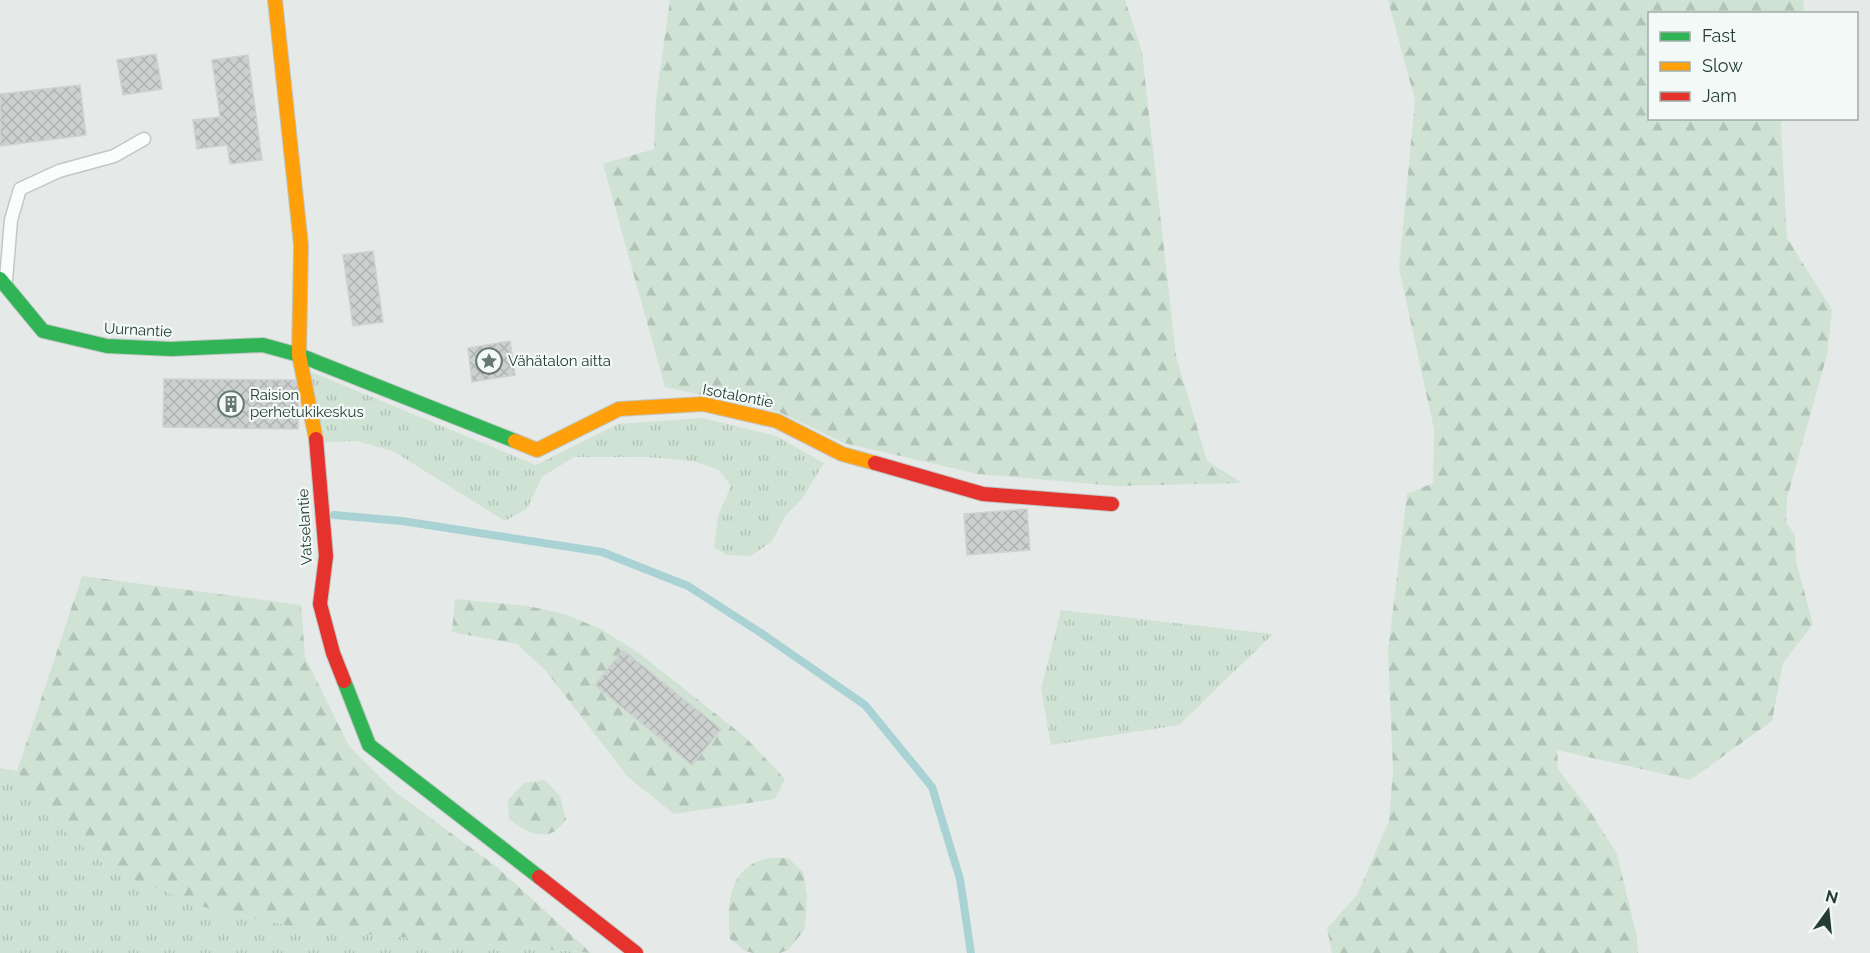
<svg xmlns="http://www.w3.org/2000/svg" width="1870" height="953" font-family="Raleway,sans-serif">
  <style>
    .grass { fill: url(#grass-tufts) }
    .forest { fill: url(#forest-firs) }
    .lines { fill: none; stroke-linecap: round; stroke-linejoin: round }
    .stream { stroke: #a9d2d5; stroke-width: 8 }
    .building { fill: url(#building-cross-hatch); stroke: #ced3d1; stroke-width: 1.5 }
    .lane-casing { stroke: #c2c7c5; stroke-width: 15 }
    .fast-casing { stroke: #c1c7c5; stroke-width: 16 }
    .slow-casing { stroke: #c1c7c5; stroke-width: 16 }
    .jam-casing { stroke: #c1c7c5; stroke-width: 16 }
    .lane { stroke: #fbfcfc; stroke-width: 12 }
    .fast { stroke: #30b455; stroke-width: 14 }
    .slow { stroke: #ff9f0a; stroke-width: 14 }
    .jam { stroke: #e5322d; stroke-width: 14 }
    .labels { text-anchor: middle; stroke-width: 4.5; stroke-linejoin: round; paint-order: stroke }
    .street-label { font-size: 15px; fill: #243c34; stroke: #f3f9f6 }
    .poi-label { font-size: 15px; fill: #243c34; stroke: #f3f9f6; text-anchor: start }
  </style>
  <defs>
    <pattern id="grass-tufts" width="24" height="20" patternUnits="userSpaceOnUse" patternTransform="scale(1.5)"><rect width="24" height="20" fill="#cfe2d4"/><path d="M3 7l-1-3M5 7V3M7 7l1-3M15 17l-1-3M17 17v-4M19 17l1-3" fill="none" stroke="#b2c3b7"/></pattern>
    <pattern id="forest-firs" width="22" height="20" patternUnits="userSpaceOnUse" patternTransform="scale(1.5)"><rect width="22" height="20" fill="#cfe2d4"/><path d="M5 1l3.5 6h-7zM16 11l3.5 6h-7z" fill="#b2c3b7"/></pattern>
    <pattern id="building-cross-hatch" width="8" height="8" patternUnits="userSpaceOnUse" patternTransform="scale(1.5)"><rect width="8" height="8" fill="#ccd1cf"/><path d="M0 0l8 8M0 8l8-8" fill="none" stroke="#afb4b2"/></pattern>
  </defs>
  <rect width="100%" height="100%" fill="#e5eae8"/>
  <!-- grass -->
  <path class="grass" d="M309,371L536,465L618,424L702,418L776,436L824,463L802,499L785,516L772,541L751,556L726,555L714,547L718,516L731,486L719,470L693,461L647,457H574L542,477L527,509L505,521L393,451L356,441L325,442Z
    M1061,610L1273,634L1179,725L1051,745L1041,689Z
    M0,768L17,771L53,821L207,908L304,929L591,953H0Z"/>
  <!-- forest -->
  <path class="forest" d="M670,0H1125L1142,52L1176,356L1207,461L1242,483L1116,486L978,474L844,443L777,411L665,387L603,164L654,149L656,99Z
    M1388,0H1803L1804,13L1650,14V118L1782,119L1781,125L1787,238L1832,310L1827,355L1787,498L1786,522L1795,535L1796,561L1813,624L1783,663L1772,721L1690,780L1557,750L1558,769L1588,808L1617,854L1637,937L1638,953H1332L1327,928L1357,895L1389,821L1393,770L1388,651L1407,494L1433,483L1434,429L1399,268L1415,100Z
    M82,576L301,605L305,657L349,746L394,791L497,867L591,953L304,929L207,908L110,870L53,821L17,771Z
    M455,599L528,606L564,614L601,629L640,654L745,737L785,779L775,799L674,814L628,777L546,671L517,644L452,632Z
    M545,780L560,796L566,820C563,823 559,828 555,831C540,841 521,828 509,819L508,800L524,783Z
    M788,858L803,872L807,895L805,929L788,950L780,953H753L745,951L730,939C727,907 727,870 764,859C771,857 781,858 788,858Z"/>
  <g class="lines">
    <!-- stream -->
    <path class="stream" d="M334,515L402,521L602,552L688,586L761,633L865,705L932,787L960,879L971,953"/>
  </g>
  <!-- building -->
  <path class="building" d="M156,54L162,89L123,95L117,60Z
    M248,55L262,160L230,164L227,145L197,149L193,120L220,117L212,60Z
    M80,85L86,135L0,146V94Z
    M373,251L383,322L353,326L343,255Z
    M510,341L515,375L472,382L468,348Z
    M164,379L299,380L298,429L163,427Z
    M1027,509L1030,550L967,555L964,514Z
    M623,650L721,729L692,765L595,685Z"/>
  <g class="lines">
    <!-- lane casing -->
    <g class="lane-casing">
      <path id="lane" d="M6,280L11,220L20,189L59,171L114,156L144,139"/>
    </g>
    <!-- fast casing -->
    <g class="fast-casing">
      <path id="fast" d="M0,279L43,331L107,346L171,349L263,345L299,355L515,441
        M344,681L369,745L539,877"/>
    </g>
    <!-- slow casing -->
    <g class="slow-casing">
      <path id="slow" d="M275,0L301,245L299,355L316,439
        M515,441L537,450L619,409L703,404L777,421L842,454L875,463"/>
    </g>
    <!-- jam casing -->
    <g class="jam-casing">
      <path id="jam" d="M316,439L326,556L320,604L333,653L344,681
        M875,463L983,494L1112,504
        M539,877L636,953"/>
    </g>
    <!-- lane -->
    <use href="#lane" class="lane"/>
    <!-- fast -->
    <use href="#fast" class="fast"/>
    <!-- slow -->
    <use href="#slow" class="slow"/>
    <!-- jam -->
    <use href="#jam" class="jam"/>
  </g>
  <!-- icons -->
  <defs>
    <g id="sight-ring" transform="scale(1.35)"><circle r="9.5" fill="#f3f9f6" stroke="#687973" stroke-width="1.5"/><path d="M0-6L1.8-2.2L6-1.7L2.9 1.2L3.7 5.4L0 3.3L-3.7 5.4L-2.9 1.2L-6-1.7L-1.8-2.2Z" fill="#687973"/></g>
    <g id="building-ring" transform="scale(1.35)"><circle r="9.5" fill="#f3f9f6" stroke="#687973" stroke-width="1.5"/><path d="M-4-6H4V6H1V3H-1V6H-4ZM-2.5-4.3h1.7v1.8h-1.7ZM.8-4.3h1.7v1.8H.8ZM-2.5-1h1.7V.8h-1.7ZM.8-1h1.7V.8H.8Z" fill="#687973"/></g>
  </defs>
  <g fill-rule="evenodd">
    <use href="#sight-ring" x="489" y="361"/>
    <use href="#building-ring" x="231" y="404"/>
  </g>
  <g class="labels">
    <!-- street labels -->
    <g class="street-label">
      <text transform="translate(138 330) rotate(3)" y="5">Uurnantie</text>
      <text transform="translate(738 396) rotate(11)" y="5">Isotalontie</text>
      <text transform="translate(305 527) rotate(-93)" y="5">Vatselantie</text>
    </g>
    <!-- poi labels -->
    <g class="poi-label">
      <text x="508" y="366">Vähätalon aitta</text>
      <text x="250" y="400">Raision<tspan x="250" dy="17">perhetukikeskus</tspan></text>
    </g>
  </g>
  <!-- legend -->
  <rect x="1648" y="12" width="210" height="108" fill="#f3f9f6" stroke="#a0ada8" stroke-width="1.5"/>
  <rect x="1660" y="32" width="30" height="9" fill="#30b455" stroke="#a0ada8" stroke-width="1.5"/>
  <text x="1702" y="42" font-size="18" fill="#243c34">Fast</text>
  <rect x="1660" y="62" width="30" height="9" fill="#ff9f0a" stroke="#a0ada8" stroke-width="1.5"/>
  <text x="1702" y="72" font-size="18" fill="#243c34">Slow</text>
  <rect x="1660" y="92" width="30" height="9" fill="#e5322d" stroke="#a0ada8" stroke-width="1.5"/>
  <text x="1702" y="102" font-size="18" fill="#243c34">Jam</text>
  <!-- north arrow -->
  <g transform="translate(1828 911) rotate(15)" stroke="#f3f9f6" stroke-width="4.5" paint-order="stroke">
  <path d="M0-4.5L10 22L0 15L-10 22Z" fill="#243c34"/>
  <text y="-9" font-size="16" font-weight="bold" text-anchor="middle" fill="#243c34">N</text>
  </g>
</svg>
